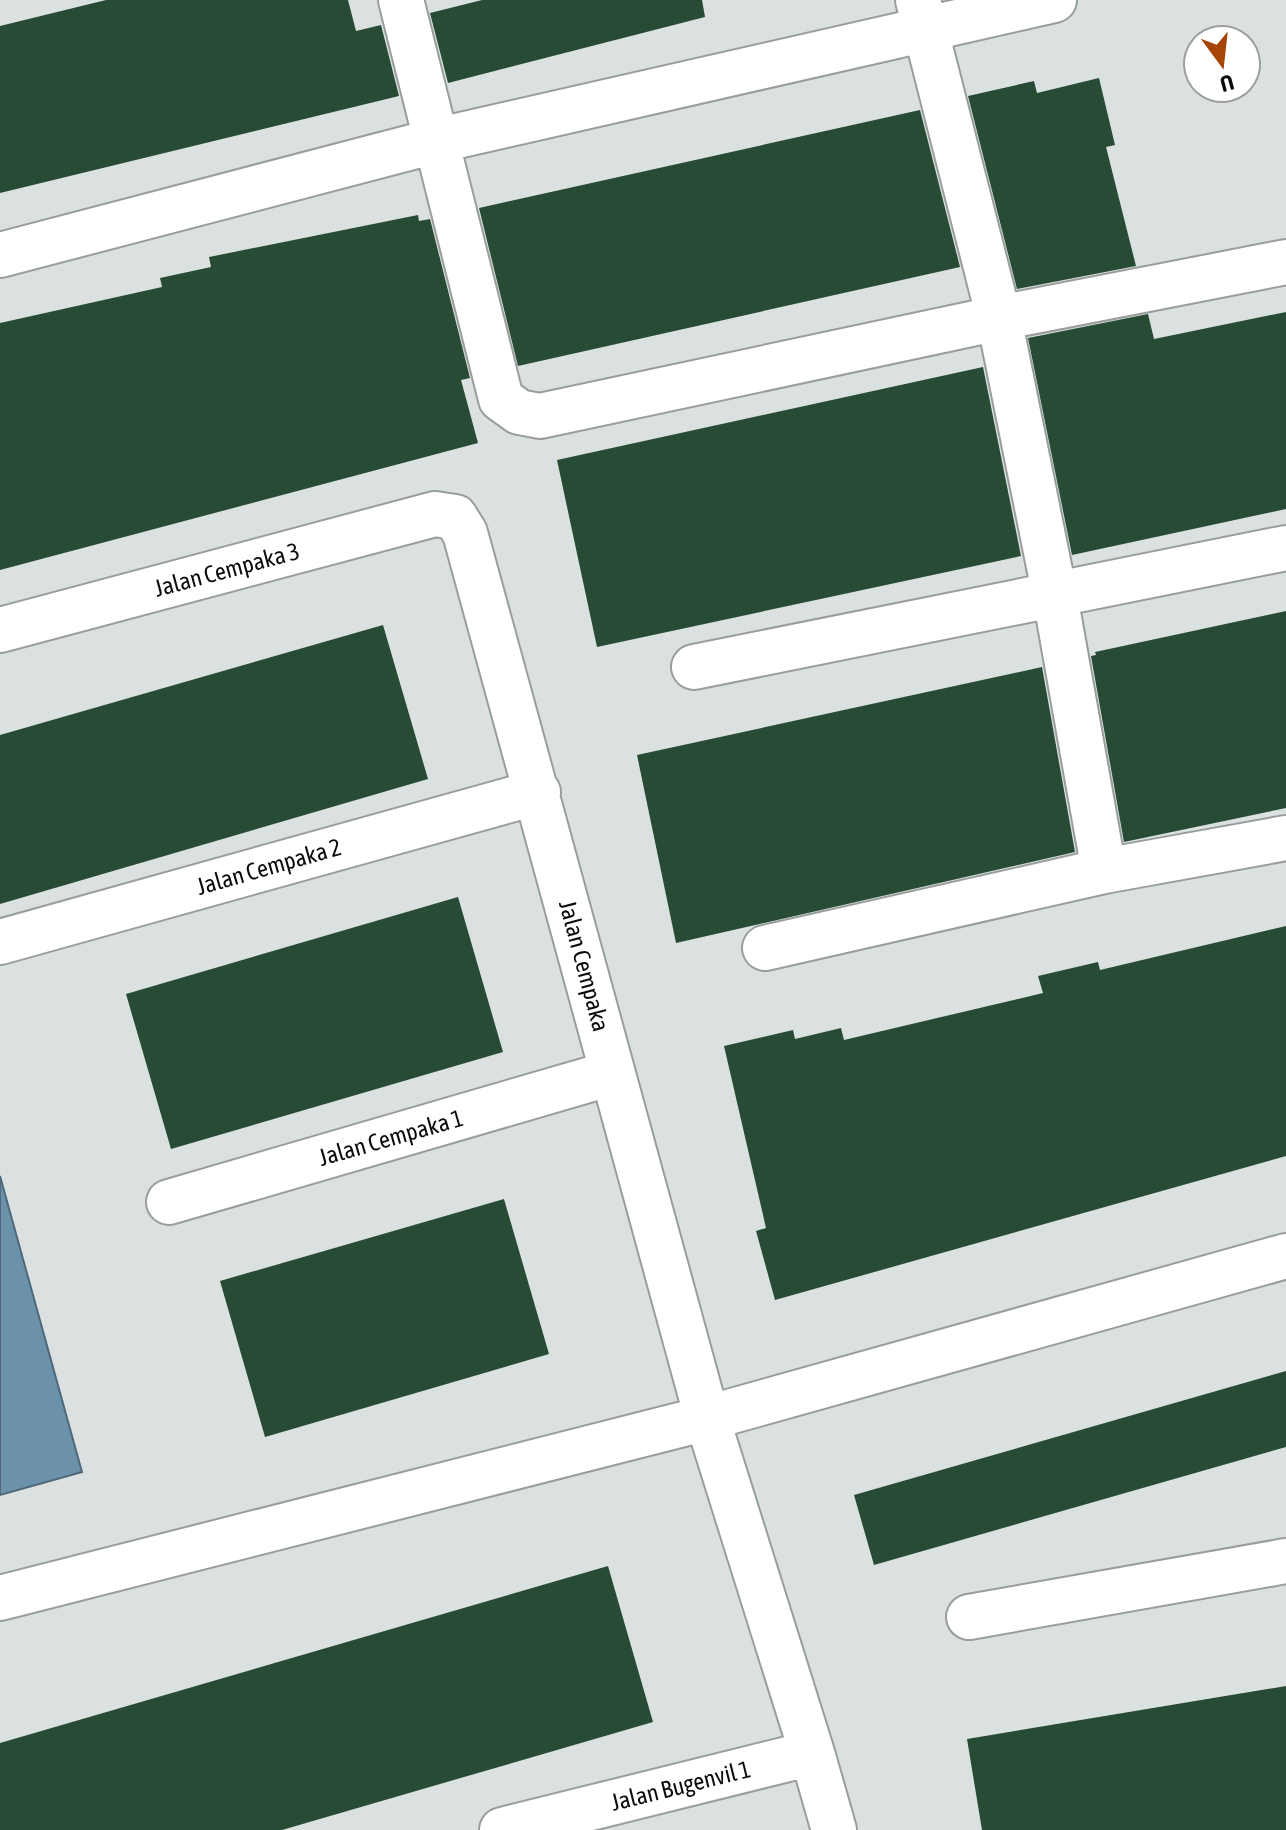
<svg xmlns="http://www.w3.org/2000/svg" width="1286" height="1830" font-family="'Asap Condensed',sans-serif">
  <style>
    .water { fill: #6c91aa; stroke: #4f697b; stroke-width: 2 }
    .building { fill: #284b35 }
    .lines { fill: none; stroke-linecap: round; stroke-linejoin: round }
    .minor-casing { stroke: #999e9d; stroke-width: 48 }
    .minor { stroke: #fff; stroke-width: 44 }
    .labels { text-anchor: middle; stroke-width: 8; stroke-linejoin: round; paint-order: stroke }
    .street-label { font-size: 24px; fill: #0a0c0c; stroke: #fff }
  </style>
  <rect width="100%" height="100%" fill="#dbe1e0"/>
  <!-- water -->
  <path class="water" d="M0,1176L82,1472L0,1495Z"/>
  <!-- building -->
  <path class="building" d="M106,0H348L356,31L381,25L399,96L0,193V26Z
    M482,0H702L705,17L448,83L430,13Z
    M1099,78L1115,145L1106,147L1136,266L1017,289L968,96L1034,81L1037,93Z
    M920,110L960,267L518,366L479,208Z
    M418,215L419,221L430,219L470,378L461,380L478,443L0,570V323L162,287L160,278L211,267L209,257Z
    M1286,312V509L1072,555L1028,338L1148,314L1154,339Z
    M983,367L1021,556L597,647L557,460Z
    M1286,611V808L1124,842L1091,656L1096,655L1095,652Z
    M383,625L428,779L0,904V735Z
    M1042,667L1075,852L676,943L637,755Z
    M458,897L503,1052L171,1149L126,994Z
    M1286,926V1156L775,1300L756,1231L766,1228L724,1046L793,1030L795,1039L841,1028L844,1040L1043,993L1038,976L1098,962L1100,970Z
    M504,1199L549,1354L265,1437L220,1281Z
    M1286,1371V1447L874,1565L854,1495Z
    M608,1566L653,1722L282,1830H0V1743Z
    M1286,1686V1830H982L967,1739Z"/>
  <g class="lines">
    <!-- minor casing -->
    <g class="minor-casing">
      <path id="minor" d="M401,0L501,399L519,412L540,416L999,318L1286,262
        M918,0L999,318L1055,596L1104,871
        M0,255L435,141L1054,0
        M0,630L435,514L455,517L465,533L707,1418L812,1753L834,1830
        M694,667L1286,548
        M0,942L538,792
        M765,948L1104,871L1286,838
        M169,1202L612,1073
        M0,1598L707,1418L1286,1256
        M969,1617L1286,1561
        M502,1830L812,1753"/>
    </g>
    <!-- minor -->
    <use href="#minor" class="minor"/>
  </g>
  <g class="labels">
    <!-- street labels -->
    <g class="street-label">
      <text transform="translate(227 570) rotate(-15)" y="8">Jalan Cempaka 3</text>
      <text transform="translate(269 867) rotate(-16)" y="8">Jalan Cempaka 2</text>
      <text transform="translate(584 966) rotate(75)" y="8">Jalan Cempaka</text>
      <text transform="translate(391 1138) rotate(-16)" y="8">Jalan Cempaka 1</text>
      <text transform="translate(681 1786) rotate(-14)" y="8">Jalan Bugenvil 1</text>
    </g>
  </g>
  <!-- north arrow -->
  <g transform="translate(1222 64) rotate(165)"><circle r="38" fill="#ffffff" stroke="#9d9e9e" stroke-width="2"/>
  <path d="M0-6L14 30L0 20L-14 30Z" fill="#a74506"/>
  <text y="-12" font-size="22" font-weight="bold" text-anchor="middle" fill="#0a0c0c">U</text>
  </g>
</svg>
